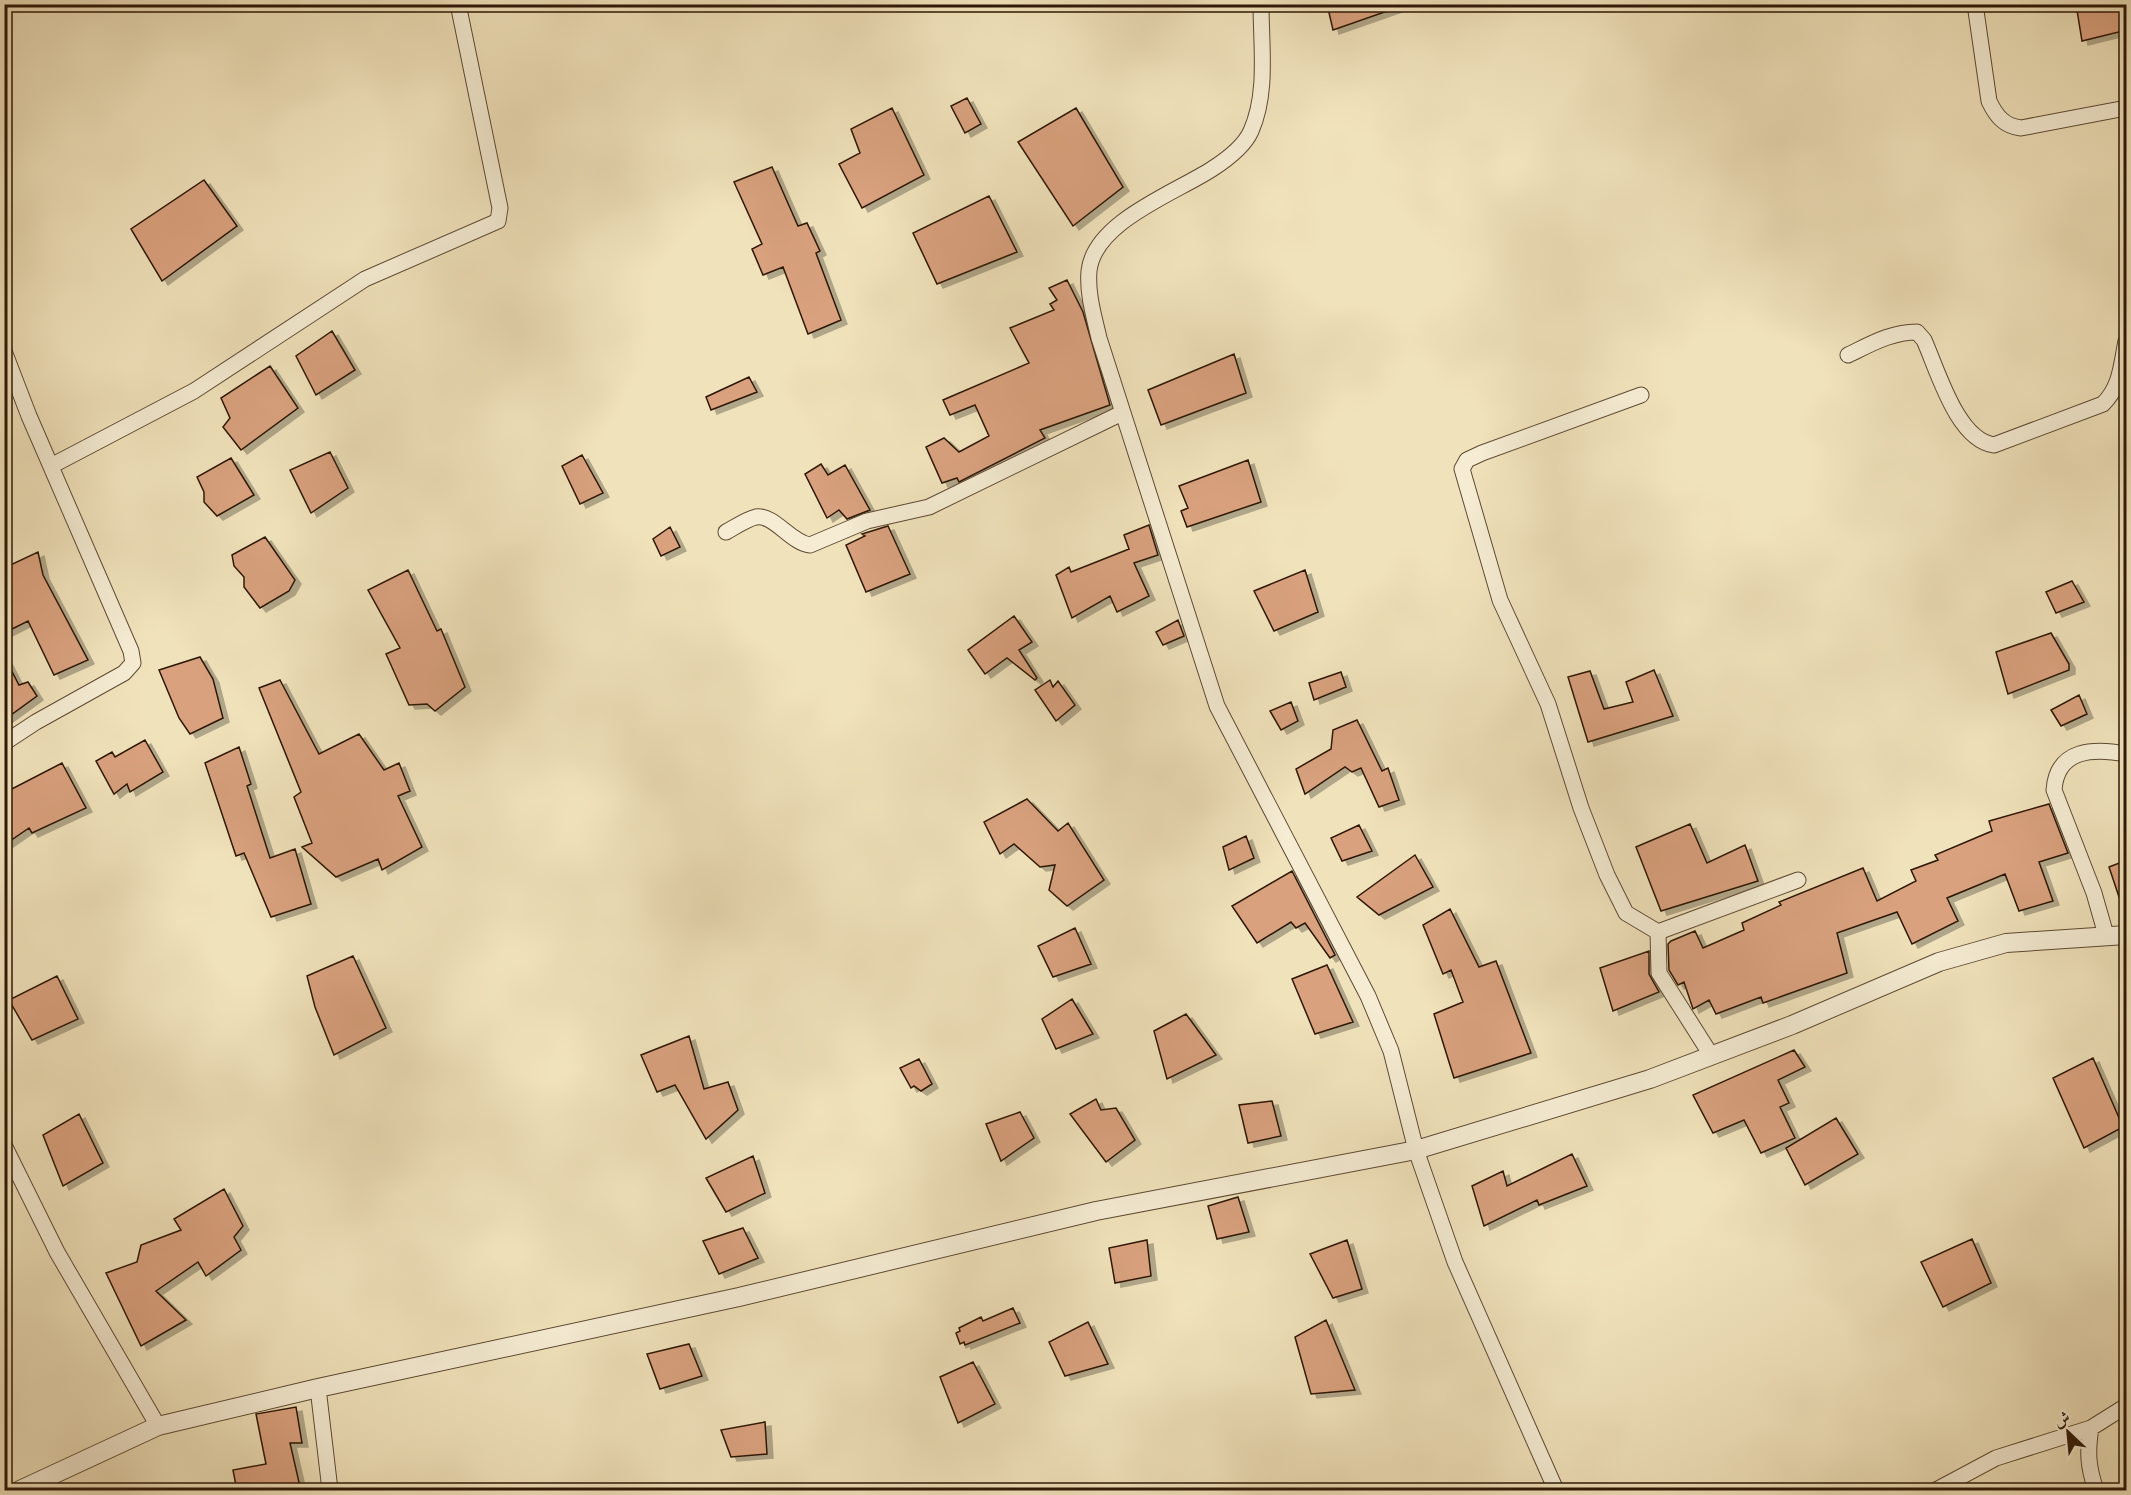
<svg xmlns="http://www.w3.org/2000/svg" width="2131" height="1495" font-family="'Libre Caslon Text',Amiri,serif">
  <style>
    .building { fill: #d9a17e; stroke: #2d1806; stroke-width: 1.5; filter: url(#shadow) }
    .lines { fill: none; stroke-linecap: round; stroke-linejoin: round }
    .minor-casing { stroke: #5e4a33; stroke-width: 17 }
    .tertiary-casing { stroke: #5e4a33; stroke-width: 20 }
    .minor { stroke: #f5ecd3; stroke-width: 15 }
    .tertiary { stroke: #f5ecd3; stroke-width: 18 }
  </style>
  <defs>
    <filter id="shadow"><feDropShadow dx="6" dy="4" stdDeviation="0" flood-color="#0004"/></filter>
  </defs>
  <rect width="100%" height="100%" fill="#f0e2bb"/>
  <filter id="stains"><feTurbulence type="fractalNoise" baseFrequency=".00333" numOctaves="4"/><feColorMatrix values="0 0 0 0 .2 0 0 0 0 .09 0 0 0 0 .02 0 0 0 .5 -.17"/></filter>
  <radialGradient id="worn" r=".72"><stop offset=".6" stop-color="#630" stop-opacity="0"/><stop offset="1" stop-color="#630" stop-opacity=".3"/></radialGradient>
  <!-- building -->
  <path class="building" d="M1327,4H1399V7L1333,30Z
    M2076,4H2127V30L2082,41Z
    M967,98L981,124L965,133L951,106Z
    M892,108L924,175L862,208L839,164L860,153L851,129Z
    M1076,108L1123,187L1073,226L1018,142Z
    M772,167L798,226L807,223L820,251L816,253L841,320L808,334L783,267L763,275L752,249L762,244L734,182Z
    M204,180L237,226L162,281L131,229Z
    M989,196L1017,252L937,284L913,233Z
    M1067,280L1083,312L1110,405L1040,430L1045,438L959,482L957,478L942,483L926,447L944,438L959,452L989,436L975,405L950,415L943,400L1029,363L1010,328L1054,310L1050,304L1057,300L1049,288Z
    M332,331L355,370L316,395L296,356Z
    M1234,354L1246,393L1161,425L1148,390Z
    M270,366L298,408L241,450L223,427L230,418L221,398Z
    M749,377L757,392L711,410L706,397Z
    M330,452L348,488L311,513L290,470Z
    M582,455L603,493L580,504L562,466Z
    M231,458L254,495L217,516L204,502V492L197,477Z
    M1248,460L1261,502L1187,527L1181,511L1188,508L1179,486Z
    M821,464L828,475L845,465L870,510L847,519L839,510L827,518L805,474Z
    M1149,525L1158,555L1134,563L1149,596L1117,612L1110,596L1072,618L1056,575L1069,567L1071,572L1129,549L1124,535Z
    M888,526L910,574L866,592L846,545L865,536L862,534Z
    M670,527L680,547L661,556L653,539Z
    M265,537L295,580L289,591L260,608L244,587V577L234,566L232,555Z
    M38,552L43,575L88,660L54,675L28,621L4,633V568Z
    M408,570L437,631L441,629L465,687L435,711L427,704L409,705L386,654L400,648L368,590Z
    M1305,570L1318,612L1274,631L1254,591Z
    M2072,581L2084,602L2056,613L2046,592Z
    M1014,616L1032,642L1019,650L1037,678L1035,680L1007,658L985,674L968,650Z
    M1178,620L1184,636L1163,645L1156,632Z
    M2051,633L2069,664V670L2008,694L1996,652Z
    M4,656L19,685L28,682L37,696L4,720Z
    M200,657L213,679L223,718L190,734L179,718L159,670Z
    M1654,670L1673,716L1588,742L1568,677L1590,671L1604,709L1633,702L1626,682Z
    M1341,672L1346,687L1314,700L1309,683Z
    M280,680L319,754L359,734L384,770L399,763L410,791L398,796L422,847L382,870L378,859L336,877L302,847L312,843L294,797L301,792L259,688Z
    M1050,680L1053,687L1058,681L1075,705L1056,721L1035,690Z
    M2079,695L2087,714L2061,726L2051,710Z
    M1291,702L1298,721L1281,730L1270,711Z
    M1357,720L1382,771L1388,768L1399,800L1379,807L1361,768L1352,772L1345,767L1305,794L1296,769L1331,749L1333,730Z
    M145,740L163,772L130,792L127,784L114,794L96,761L112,752L115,757Z
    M239,747L251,784L247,786L270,858L295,849L311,904L271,917L244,853L236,856L205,763Z
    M62,763L86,808L32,833L29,828L4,845V793Z
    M1027,799L1058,831L1068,823L1104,880L1067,906L1049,890L1055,865L1040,867L1014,844L1000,854L984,822Z
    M2049,804L2068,853L2039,862L2053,901L2019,911L2005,874L1947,898L1958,921L1912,944L1897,912L1837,933L1847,973L1763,1003L1761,997L1716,1014L1709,1000L1693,1009L1684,982L1678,985L1669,970L1668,944L1671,941L1695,931L1703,948L1744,930L1742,923L1781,905L1779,902L1863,868L1877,901L1916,881L1911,870L1938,860L1935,855L1992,831L1989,821Z
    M1690,824L1707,863L1745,845L1758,881L1661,911L1636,847Z
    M1359,825L1372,851L1342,861L1331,838Z
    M1246,836L1254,858L1229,870L1223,847Z
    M1415,855L1433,887L1379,915L1357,897Z
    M2127,860V912H2124L2109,867Z
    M1292,871L1335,955L1330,958L1305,923L1296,928L1291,922L1257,943L1232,906Z
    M1450,909L1479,967L1496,961L1531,1053L1454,1078L1434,1014L1463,1002L1451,970L1443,974L1423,925Z
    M1075,928L1091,964L1053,977L1038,946Z
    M1649,951V974L1659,992L1613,1011L1600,968Z
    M353,956L386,1028L334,1055L315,1007L307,976Z
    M1327,965L1353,1022L1315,1034L1292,979Z
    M57,976L78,1019L32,1040L9,1000Z
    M1072,999L1093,1034L1056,1049L1042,1019Z
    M1186,1014L1216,1055L1167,1079L1154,1031Z
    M689,1036L704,1089L728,1082L738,1110L706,1139L675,1085L657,1092L641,1055Z
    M1794,1050L1805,1067L1778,1080L1789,1103L1780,1107L1795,1138L1761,1153L1744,1120L1713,1133L1693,1095Z
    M2093,1058L2123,1127L2084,1148L2053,1078Z
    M919,1059L932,1084L921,1091L914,1086L911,1088L900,1068Z
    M1096,1099L1101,1110L1116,1108L1135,1140L1106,1162L1070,1114Z
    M1272,1101L1281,1136L1248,1143L1239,1105Z
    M1020,1112L1034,1138L1001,1161L986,1124Z
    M79,1114L103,1163L63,1186L43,1135Z
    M1836,1118L1858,1154L1805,1185L1786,1148Z
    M1572,1154L1587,1186L1539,1205L1537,1200L1484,1226L1472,1186L1503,1171L1507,1186Z
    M753,1156L765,1193L726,1212L706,1178Z
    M224,1189L243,1226L234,1237L241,1250L206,1276L198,1262L156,1291L186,1320L141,1346L106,1273L137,1262L141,1245L181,1230L174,1219Z
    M1238,1197L1249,1232L1217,1239L1208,1206Z
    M743,1228L758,1258L719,1274L703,1241Z
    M1972,1239L1991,1283L1943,1307L1921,1262Z
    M1147,1240L1151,1276L1115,1283L1109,1248Z
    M1347,1240L1362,1289L1333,1298L1310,1254Z
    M1013,1308L1020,1323L965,1345L964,1342L960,1344L956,1333L960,1331L959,1328L981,1317L983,1321Z
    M1326,1320L1355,1390L1311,1394L1295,1337Z
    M1088,1322L1108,1364L1065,1376L1049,1342Z
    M689,1344L702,1376L660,1389L647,1354Z
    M973,1362L995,1404L958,1423L940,1377Z
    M296,1407L302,1443H290L301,1491H237L233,1470L266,1464L256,1414Z
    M765,1422L767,1454L731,1457L721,1430Z"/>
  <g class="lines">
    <!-- minor casing -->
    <g class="minor-casing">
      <path id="minor" d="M1261,4C1261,46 1268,93 1251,131C1244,147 1226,160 1212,169C1175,193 1094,222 1089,271C1087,294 1094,316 1099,338L1217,706L1368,996L1391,1051L1416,1150L1455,1262L1556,1490
        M1975,4L1989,101C1996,116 2004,126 2021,128L2126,108
        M4,351L29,416L131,651L133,663L124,673L36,722L4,743
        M1848,355C1871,344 1891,332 1917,332L1924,340C1938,371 1957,440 1994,445L2103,404C2121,386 2121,365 2126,341
        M1641,395L1482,453L1467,460L1462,469L1500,600L1548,704L1581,808L1607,875L1626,913L1658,932L1659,973L1711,1055
        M51,466L194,391L365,279L498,221L500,208L458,4
        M726,532C735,527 747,519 756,517C774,514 791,543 810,545L867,521L929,507L1122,413
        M1658,932L1798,880
        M2106,935L2094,893L2054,790C2057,748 2095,748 2126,754
        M4,1145L57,1252L158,1426
        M318,1388L330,1490
        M1936,1490L1996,1458L2091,1428
        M2096,1490C2088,1467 2087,1452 2091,1428L2126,1406"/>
    </g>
    <!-- tertiary casing -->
    <g class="tertiary-casing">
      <path id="tertiary" d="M20,1490L158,1426L318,1388L739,1297L1096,1211L1416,1150L1650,1079L1792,1025L1939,962L2006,943L2126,935"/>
    </g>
    <!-- minor -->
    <use href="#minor" class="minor"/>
    <!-- tertiary -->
    <use href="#tertiary" class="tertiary"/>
  </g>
  <!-- margin -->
  <rect width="2131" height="1495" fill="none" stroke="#f0e2bb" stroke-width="24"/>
  <rect x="6" y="6" width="2119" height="1483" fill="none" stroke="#2d1806" stroke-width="3"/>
  <rect x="12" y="12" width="2107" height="1471" fill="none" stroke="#2d1806" stroke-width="1.5"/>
  <!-- north arrow -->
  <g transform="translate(2068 1432) rotate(334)" stroke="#f5ecd3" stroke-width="4.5" paint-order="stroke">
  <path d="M0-4.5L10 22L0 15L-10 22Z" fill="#2d1806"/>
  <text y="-9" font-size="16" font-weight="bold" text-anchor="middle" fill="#2d1806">ش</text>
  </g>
  <rect width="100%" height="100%" filter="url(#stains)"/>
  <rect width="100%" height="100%" fill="url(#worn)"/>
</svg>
